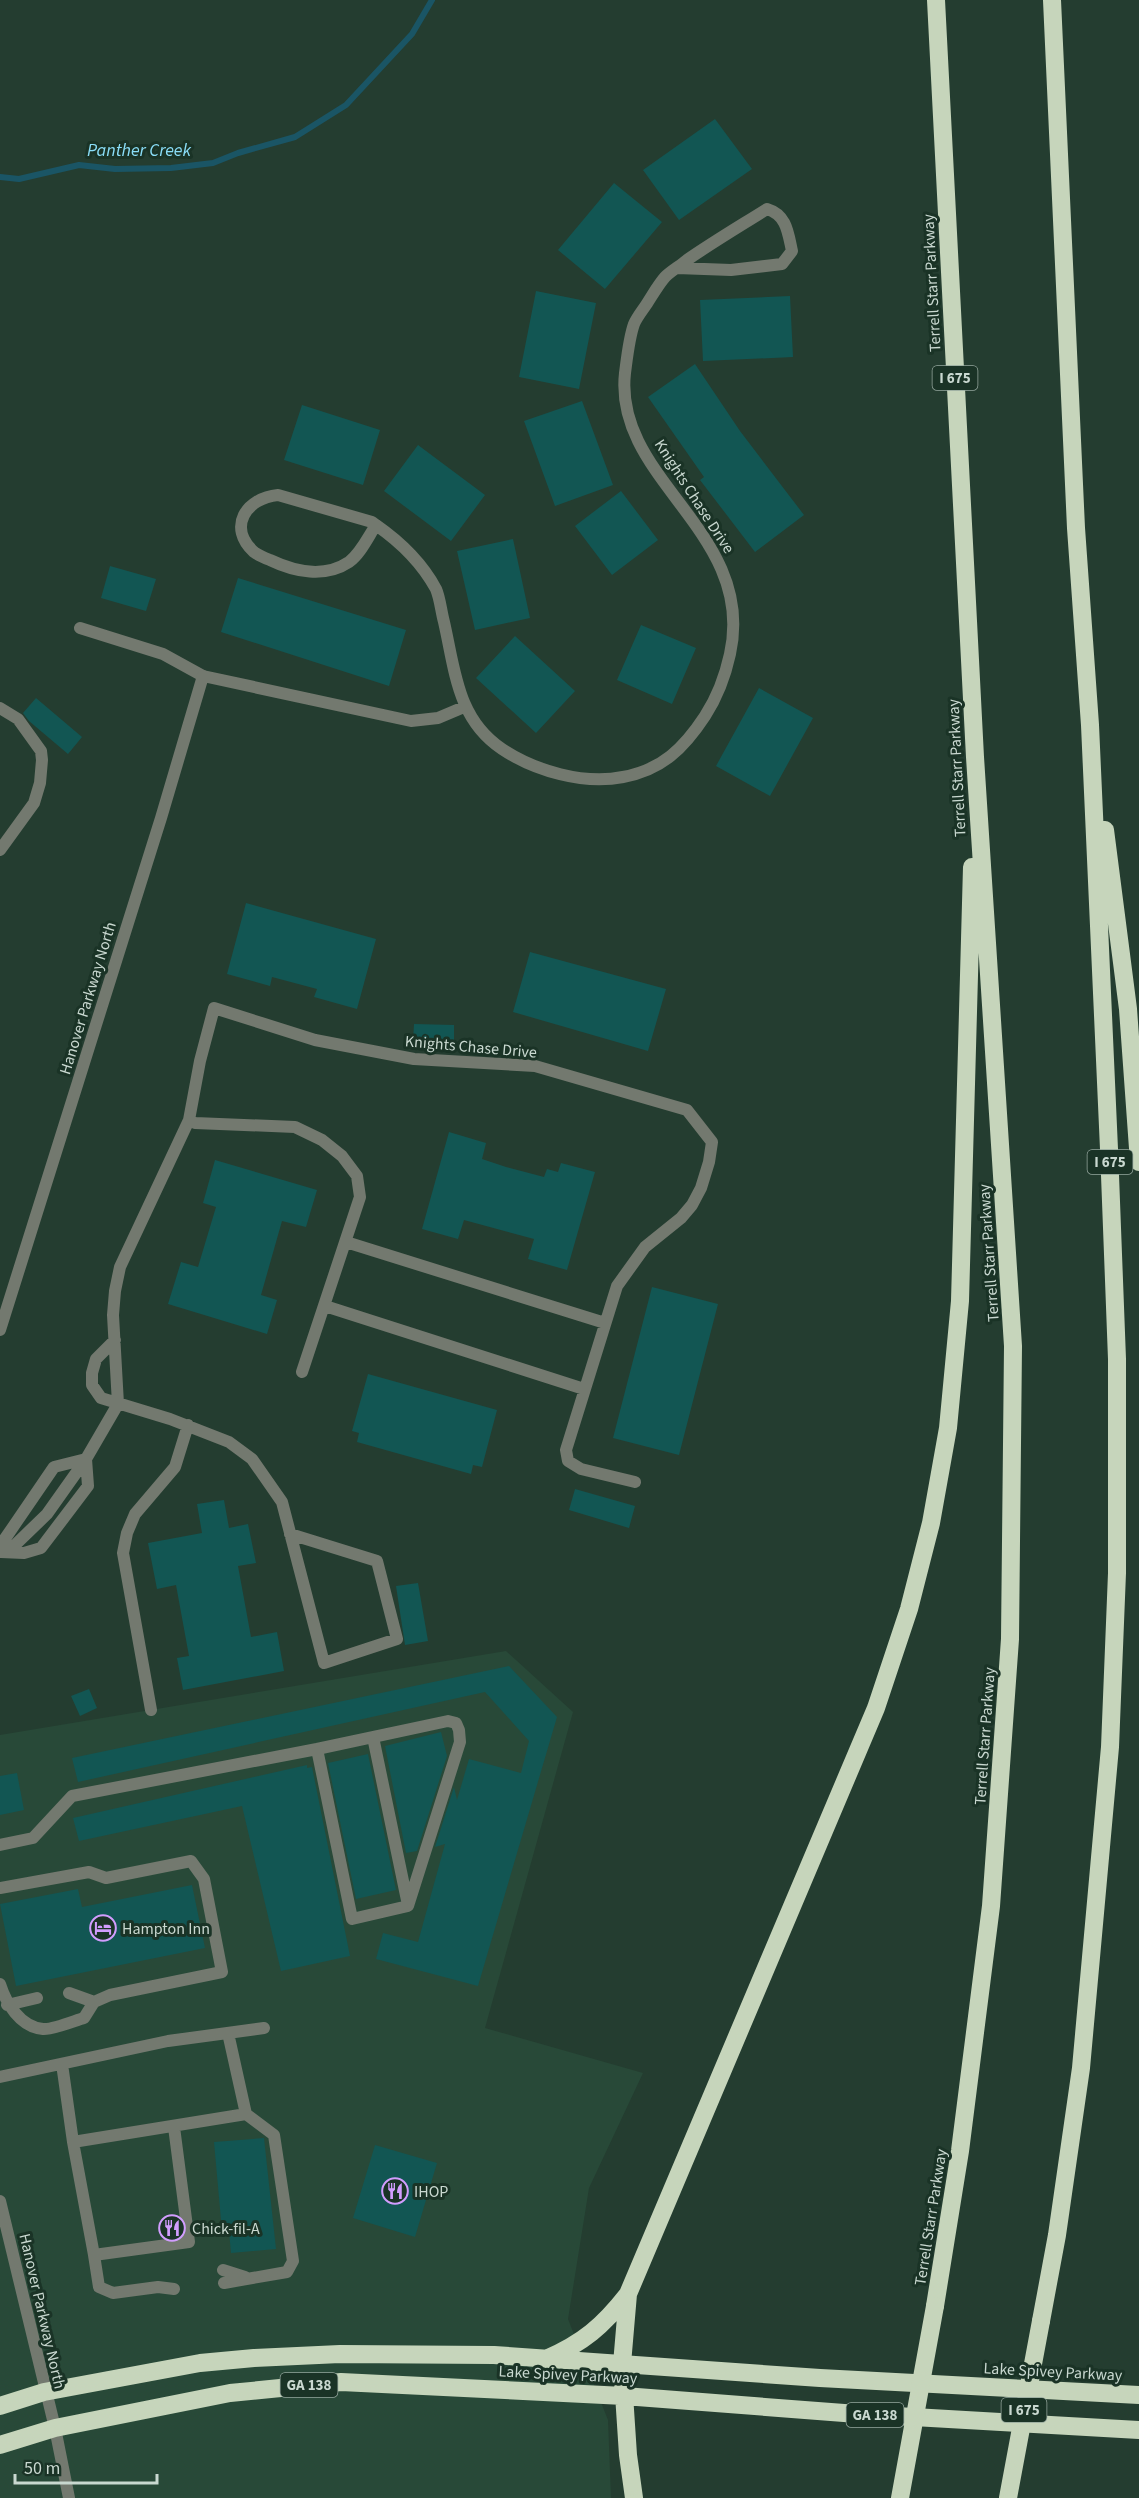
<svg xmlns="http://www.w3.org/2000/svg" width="1139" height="2498" font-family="'Source Sans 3',sans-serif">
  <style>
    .built { fill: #284938 }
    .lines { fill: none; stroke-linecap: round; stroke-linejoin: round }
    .stream { stroke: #1a5565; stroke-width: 6 }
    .building { fill: #125653 }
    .lane { stroke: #73796f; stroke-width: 12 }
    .street { stroke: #73796f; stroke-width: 12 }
    .highway { stroke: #c6d5bb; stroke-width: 18 }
    .highway-bridge { stroke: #c6d5bb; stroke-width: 18 }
    .labels { text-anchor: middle; stroke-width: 6; stroke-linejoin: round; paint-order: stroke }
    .shield { fill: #1a3326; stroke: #94a69d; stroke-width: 1.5 }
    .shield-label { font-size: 15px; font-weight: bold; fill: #c9d8d0 }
    .street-label { font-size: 16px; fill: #c9d8d0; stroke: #1a3326 }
    .poi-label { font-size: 16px; fill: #c9d8d0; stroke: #1a3326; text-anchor: start }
    .water-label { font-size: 18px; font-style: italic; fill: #8adef8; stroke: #1a3326 }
  </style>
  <rect width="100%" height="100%" fill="#243d30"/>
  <!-- built -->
  <path class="built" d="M506,1651L573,1712L485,2028L643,2073L589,2188L568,2319L608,2420L611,2498H0V1735Z"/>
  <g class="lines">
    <!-- stream -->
    <path class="stream" d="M0,177L19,179L79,165L115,169L171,168L213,163L238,153L295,137L346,105L412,34L432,0"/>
  </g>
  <!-- building -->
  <path class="building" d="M715,119L752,169L679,220L643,170Z
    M614,183L662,222L605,289L558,250Z
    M536,291L596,303L579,389L519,377Z
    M790,296L793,357L703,361L700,300Z
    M695,364L740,431L804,515L755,552L700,480L704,477L648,397Z
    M582,401L613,485L555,506L524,421Z
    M302,405L380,430L363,485L284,460Z
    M418,445L485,495L451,541L384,491Z
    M621,491L658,540L612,575L575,526Z
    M513,539L530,618L475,630L457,551Z
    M110,566L156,579L146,611L101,598Z
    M238,578L406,630L389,686L221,632Z
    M641,625L696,648L672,704L617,680Z
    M515,636L575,691L536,733L476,678Z
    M759,688L813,718L770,796L716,766Z
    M36,698L82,737L68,754L29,721L23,713Z
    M246,903L376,939L357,1009L314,997L317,989L272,977L270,986L227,974Z
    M530,952L666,989L648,1051L513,1012Z
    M414,1024L454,1025V1042L413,1041Z
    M449,1132L486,1143L482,1159L506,1167L544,1177L547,1169L558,1172L561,1163L595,1172L567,1270L528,1259L534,1239L464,1220L458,1239L422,1229Z
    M215,1160L317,1190L306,1227L282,1221L261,1295L277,1300L267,1334L168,1304L181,1262L198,1267L216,1207L203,1203Z
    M652,1287L718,1304L679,1455L613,1438Z
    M368,1374L497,1410L482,1467L473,1465L471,1474L357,1442L359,1433L352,1431Z
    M575,1489L635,1506L629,1528L569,1510Z
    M224,1500L229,1528L248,1524L256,1563L238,1566L251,1637L277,1632L284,1671L183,1690L177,1658L189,1656L176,1585L157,1589L148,1543L202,1533L197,1504Z
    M418,1583L428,1641L405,1645L396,1586Z
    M509,1666L557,1717L478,1986L376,1959L383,1933L418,1942L445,1844L435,1847L454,1787L457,1800L469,1759L521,1773L529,1741L485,1692L78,1782L72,1758Z
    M89,1689L97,1708L80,1716L71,1696Z
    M441,1732L447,1756L417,1851L406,1853L385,1746Z
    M368,1754L396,1890L356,1899L328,1763Z
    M307,1765V1768L312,1767L350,1956L281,1971L242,1806L79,1841L73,1818Z
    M17,1773L24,1810L0,1815V1776Z
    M192,1885L205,1948L16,1986L0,1904L78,1889L82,1907Z
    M264,2138L276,2249L231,2253L229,2231H222L214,2142Z
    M375,2145L437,2163L415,2237L353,2218Z"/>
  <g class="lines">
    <!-- lane -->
    <path class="lane" d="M80,628L163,654L203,676
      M373,1737L408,1905
      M0,1845L33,1838L72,1796L317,1749L448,1721L456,1723L459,1730L460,1742L408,1906L352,1919L317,1749
      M0,1888L89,1872L106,1878L191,1861L204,1879L222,1972L110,1995L94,2002L84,2018C74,2021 52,2030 43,2029C20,2027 6,2003 0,1984
      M69,1993L94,2002
      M7,2005L37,1998
      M62,2064L73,2142L246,2114L228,2033
      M0,2077L168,2041L264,2028
      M73,2142L94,2255L189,2242L174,2127
      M94,2255L99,2287L113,2293L158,2287L174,2289
      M223,2270L245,2277
      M224,2283L287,2272L293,2261L274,2135L246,2114"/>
    <!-- street -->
    <path class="street" d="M376,525C368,537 361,553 349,562C325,578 295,572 270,560C265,558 258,555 254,552C227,527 246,498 278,495L372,522L376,525C399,541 422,563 436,589C440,598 441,611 444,622C455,670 457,719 502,749C535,771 584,785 623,777C662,770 684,748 705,716C718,696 725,677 730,654C757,532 613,480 625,373C627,358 629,338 634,324C637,317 642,311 646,305C652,296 658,285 665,277C671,271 680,266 687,260C713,242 740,226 767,209C787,215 788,233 792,251L782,264L731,270L677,268
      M0,708L18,719L41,751L42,760L40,783L34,803L0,850
      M189,1120L195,1123L295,1127L322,1140L342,1156L357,1176L360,1197L302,1372
      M346,1242L605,1323
      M325,1306L584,1389
      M0,1330L161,818L203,676L411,721L438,718L464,707
      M115,1340L96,1359L92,1373V1385L101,1398L170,1419L229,1442L252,1459L282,1502L324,1663L397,1639L377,1561L290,1534
      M0,1546L54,1467L86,1459
      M0,1550L15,1545L47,1514L86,1459L118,1404L113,1315L115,1291L120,1267L189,1120L200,1061L214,1008L315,1040L414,1059L535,1066L687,1110L712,1142L709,1162L701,1188L692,1205L681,1218L645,1247L617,1286L566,1450L568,1461L581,1469L635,1482
      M1,1552L24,1553L41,1548L88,1486L86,1459
      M151,1710L123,1553L127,1533L135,1514L175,1467L188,1425
      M0,2201L55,2428L69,2498"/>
    <!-- highway -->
    <path class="highway" d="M1105,830L1128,1009L1139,1162
      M628,2294L622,2364L628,2455L634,2498
      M935,2306L960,2151L991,1906L1010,1639L1013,1346L975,757L936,0
      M1041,2321L1057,2235L1081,2068L1110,1747L1117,1573V1359L1109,1149L1090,725L1076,528L1052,0
      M546,2359C583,2343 603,2326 628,2294L876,1708L909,1609L931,1523L948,1428L960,1301L972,867
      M0,2406L44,2392L200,2363L254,2358L340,2354L494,2355L820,2378L1139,2395
      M0,2445L55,2428L230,2393L341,2382L624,2396L844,2413L1139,2430"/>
    <!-- highway-bridge -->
    <path class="highway-bridge" d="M900,2498L935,2306
      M1008,2498L1041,2321"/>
  </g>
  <!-- icons -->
  <defs>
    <g id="hotel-ring" transform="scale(1.35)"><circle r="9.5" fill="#1a3326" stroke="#d19dfe" stroke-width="1.5"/><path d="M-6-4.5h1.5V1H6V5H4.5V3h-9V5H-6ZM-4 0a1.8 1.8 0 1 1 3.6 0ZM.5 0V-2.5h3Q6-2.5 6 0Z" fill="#d19dfe"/></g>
    <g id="restaurant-ring" transform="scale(1.35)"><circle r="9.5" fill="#1a3326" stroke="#d19dfe" stroke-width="1.5"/><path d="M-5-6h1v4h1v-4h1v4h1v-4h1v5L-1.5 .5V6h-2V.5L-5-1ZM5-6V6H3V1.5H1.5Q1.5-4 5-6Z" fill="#d19dfe"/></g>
  </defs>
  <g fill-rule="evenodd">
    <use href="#hotel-ring" x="103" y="1928"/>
    <use href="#restaurant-ring" x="395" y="2191"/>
    <use href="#restaurant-ring" x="172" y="2228"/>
  </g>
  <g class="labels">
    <!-- shield labels -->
    <g class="shield">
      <rect x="932.5" y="366" width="45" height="24" rx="4.5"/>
      <rect x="1087.5" y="1150" width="45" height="24" rx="4.5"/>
      <rect x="280.5" y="2373" width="57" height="24" rx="4.5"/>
      <rect x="1001.5" y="2398" width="45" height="24" rx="4.5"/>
      <rect x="846.5" y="2403" width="57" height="24" rx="4.5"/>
    </g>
    <g class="shield-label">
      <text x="955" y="383">I 675</text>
      <text x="1110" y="1167">I 675</text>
      <text x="309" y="2390">GA 138</text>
      <text x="1024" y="2415">I 675</text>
      <text x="875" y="2420">GA 138</text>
    </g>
    <!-- street labels -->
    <g class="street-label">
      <text transform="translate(931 283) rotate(-93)" y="6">Terrell Starr Parkway</text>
      <text transform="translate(695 496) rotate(57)" y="6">Knights Chase Drive</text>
      <text transform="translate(956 768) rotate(-93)" y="6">Terrell Starr Parkway</text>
      <text transform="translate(87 998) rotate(-73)" y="6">Hanover Parkway North</text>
      <text transform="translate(471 1046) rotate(5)" y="6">Knights Chase Drive</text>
      <text transform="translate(988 1253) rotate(-94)" y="6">Terrell Starr Parkway</text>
      <text transform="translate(984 1736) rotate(-86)" y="6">Terrell Starr Parkway</text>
      <text transform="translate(930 2217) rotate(-81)" y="6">Terrell Starr Parkway</text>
      <text transform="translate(43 2311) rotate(77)" y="6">Hanover Parkway North</text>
      <text transform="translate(1053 2371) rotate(3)" y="6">Lake Spivey Parkway</text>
      <text transform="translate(568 2374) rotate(3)" y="6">Lake Spivey Parkway</text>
    </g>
    <!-- poi labels -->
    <g class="poi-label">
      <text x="122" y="1934">Hampton Inn</text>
      <text x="414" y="2197">IHOP</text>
      <text x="192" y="2234">Chick-fil-A</text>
    </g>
    <!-- water labels -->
    <g class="water-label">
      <text x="139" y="156">Panther Creek</text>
    </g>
  </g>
  <!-- scale -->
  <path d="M15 2474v9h142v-9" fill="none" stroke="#c9d8d0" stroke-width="3"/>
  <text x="24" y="2474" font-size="18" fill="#c9d8d0" stroke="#1a3326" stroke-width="4.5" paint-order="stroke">50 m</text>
</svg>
